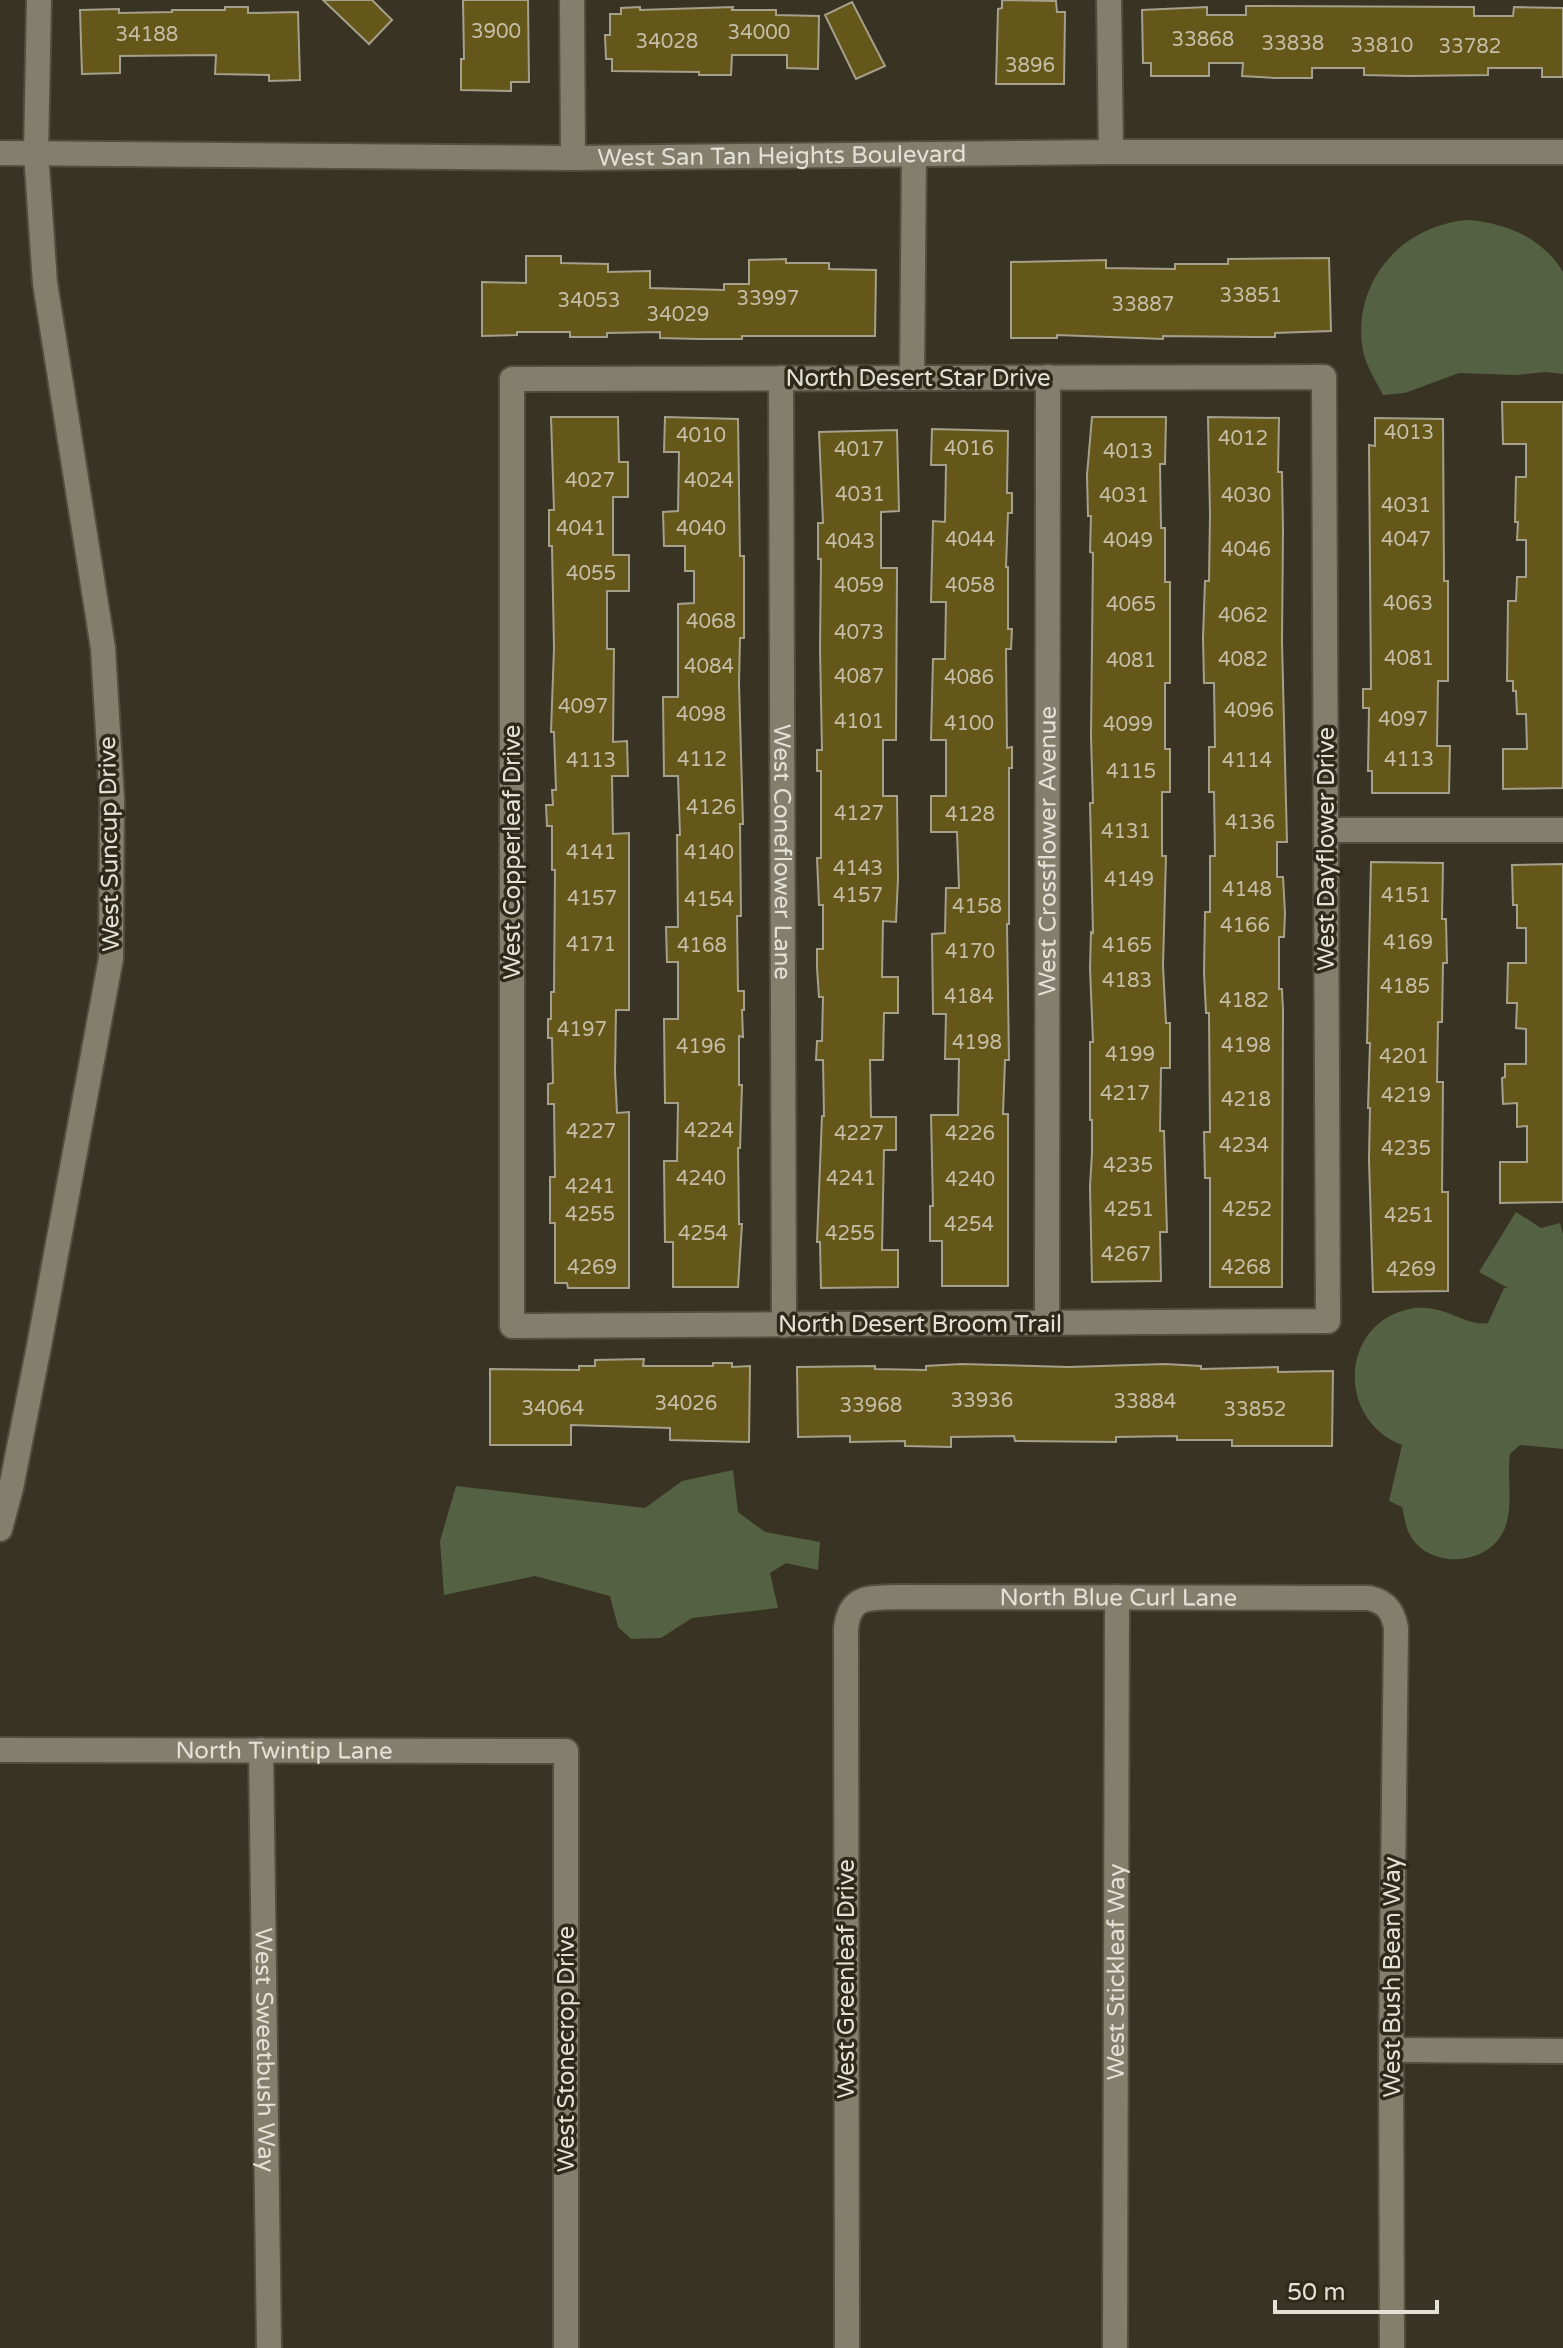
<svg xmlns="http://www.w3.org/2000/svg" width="1563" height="2348" font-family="'Varela Round',sans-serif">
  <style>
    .green { fill: #556143 }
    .building { fill: #65561a; stroke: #a5a08b; stroke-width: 2 }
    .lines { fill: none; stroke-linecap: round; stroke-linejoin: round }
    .minor-casing { stroke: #524e3f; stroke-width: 28 }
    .minor { stroke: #847f6c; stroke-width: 24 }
    .labels { text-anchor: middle; stroke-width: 7; stroke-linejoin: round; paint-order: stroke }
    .number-label { font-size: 20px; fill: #c4bea7 }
    .street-label { font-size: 24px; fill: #e3e1d6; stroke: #2e2918 }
  </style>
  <rect width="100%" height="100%" fill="#383322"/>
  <!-- green -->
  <path class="green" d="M1468,220C1506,223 1543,238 1563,272V374L1545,372L1516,375L1459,373L1405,393L1383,395C1376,381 1366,366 1363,351C1351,283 1401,225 1468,220Z
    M1516,1212L1541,1228L1560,1223L1563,1234V1449L1520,1445L1510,1454C1506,1480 1517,1517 1498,1540C1475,1568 1423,1566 1408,1531C1405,1524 1404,1514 1402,1507L1389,1501L1402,1445C1338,1421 1339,1328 1405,1310C1443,1300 1465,1328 1488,1323L1504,1288H1508L1479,1272Z
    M733,1470L738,1512L765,1532L820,1542L818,1570L786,1563L770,1573L778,1608L692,1618L661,1638L631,1639L618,1627L610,1596L535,1576L444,1595L440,1541L456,1486L645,1508L682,1481Z"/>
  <!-- building -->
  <path class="building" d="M323,0H372L392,20L369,44Z
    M463,0H528L529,82H511V91L461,90V59H464Z
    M1002,0L1056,1L1057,12H1065L1064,84H996L998,9L1002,8Z
    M852,2L885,66L856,79L825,15Z
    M1246,6L1474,7V16H1513L1514,7L1563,8V77H1542V68H1488V75L1409,76L1364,75V68H1312V78H1275L1242,76L1243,63H1209V76H1151V63H1143L1142,10L1207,7V15H1246Z
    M225,7H248V13L298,12L300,80L269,81V75L215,74L216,55L120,56V73L82,74L80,10L119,9V13L172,12V10H225Z
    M640,7V10L733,7L732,10H776V15L819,16L818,69L787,68V55H732L731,75H699V72L612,71V59H606L605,35H610V14H621V8Z
    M526,256H561V263L608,264V272L650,271V288L724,290V284H749V260L786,259V263H829V269L876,270L875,336H742V339H699L660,338V332L607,333V337H570V332H517V335L482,336V282L526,283Z
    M1329,258L1331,331L1275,333V337H1255L1163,336V339L1057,335V338H1011V262L1106,260V268L1175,269V264H1228V259Z
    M1502,402H1563V788L1503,789V749H1527L1526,714H1517L1516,691H1513V681H1507L1508,601H1516L1517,577H1526V540H1517L1518,522H1515L1516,477H1526V444H1503Z
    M551,417H618L619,462H628V497H613V555H629V591H607V649H614L613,742L627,741L628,776H612L613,834L629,833V1010H616L615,1072L617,1113L629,1112V1288H568L567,1283H555V1223H550V1177H555L554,1104H548V1084L553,1083L552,1038H548V1019H551V992H554L555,870H552V826H547L546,805H553L552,790H556L554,732H551L554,648L552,546H549V510H554Z
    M665,417L738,419L740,556H744V638H740L739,683L743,824H740L741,916H737L738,991H744V1010H742L743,1037L739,1036V1085H742L740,1148H738L739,1224H742L738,1287H673V1242H665L664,1161H677L678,1103H665L664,1019H678V962H667L666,927H678L677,835H680L678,776H664L663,697H678V604L694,603V571H685V546H664L663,512L678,511L679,452H664Z
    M1092,417H1166L1165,464H1160L1161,528H1165V582H1170V683H1165V749H1170V792H1162V856H1166L1163,966L1166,1023H1170V1068H1161L1160,1131H1164L1167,1232H1160L1161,1281L1092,1282L1090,1186L1092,1153V1120H1090V1042H1093L1090,968L1091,932L1093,933L1090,803H1093L1091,737L1093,553L1090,552L1091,516H1088L1087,475Z
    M1208,417L1279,418L1278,472H1282L1283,530L1282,642L1287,842H1277V877H1283L1285,913L1284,937H1279V989H1282L1283,1011L1282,1287H1210V1178H1205L1204,1132H1210L1209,1013H1206L1204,972L1205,912H1210V856H1215L1214,792H1209V747H1215L1214,683H1204L1203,638L1205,581H1209L1210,514Z
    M1375,418L1443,419L1444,581H1448V681H1438L1437,746H1450L1449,793H1372V771H1368L1369,708H1363V689H1371L1369,445L1375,446Z
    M932,429L1008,431L1007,493H1012V513H1008L1006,567H1008V629H1012L1011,649H1006L1007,748L1012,747V768H1009V924H1007L1009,1060H1005L1003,1114H1008V1286H942V1241H930V1206H933L931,1115H958L959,1059H945L946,1014H933L932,934L945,933L946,888H959L957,832H931V796H946V740H931L933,659H945L946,602H931L933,521L945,522L946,465H931Z
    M897,430L899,511L881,512V568H897L896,740H883V796H897L898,878L896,922L883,921L882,977H898V1013H884L883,1060H870L871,1117H896V1150H884L882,1250H898V1287L821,1288L820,1242H817L822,1116H824L823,1060H816L817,1041H822L823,997H819L817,968V949H823V905H819L817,858H821V771H817V750H822L820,649L821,559H818V523H823L819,432Z
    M1371,862L1443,863L1442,919H1446L1447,963H1443L1442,1022H1438L1437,1082H1443L1442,1192H1448V1291L1373,1292L1369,1160L1370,1108H1368L1370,1043H1367Z
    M1563,864V1202L1500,1203V1162H1527V1126L1517,1127V1103L1503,1104L1502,1078L1505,1077V1064H1526V1029L1516,1028L1517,1003H1507L1508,963H1526V928H1517V905H1513L1512,865Z
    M644,1359L643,1366H713V1363H732V1367L750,1366L749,1442L670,1440V1428L571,1425V1445H490V1369L579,1370V1366H595V1360Z
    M961,1364L1069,1367L1165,1364L1201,1366V1369L1278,1367V1372L1333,1371L1332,1446H1232V1440H1177V1436L1116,1437V1442L1015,1441L1014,1436L951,1437V1447L905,1446V1441L850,1442V1436L798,1437L797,1367L875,1366V1369L926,1370V1366Z"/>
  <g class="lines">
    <!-- minor casing -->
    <g class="minor-casing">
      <g id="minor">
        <path d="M572,0L573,158"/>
        <path d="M1109,0L1111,152"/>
        <path id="s1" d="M0,153L573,158L1111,152H1563"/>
        <path d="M912,377L914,154"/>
        <path d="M1324,377L1328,1321L512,1326V379Z"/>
        <path id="s2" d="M781,378L784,1325"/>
        <path d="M1326,830H1563"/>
        <path id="s3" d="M1047,1323L1048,377"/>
        <path d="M0,1529L11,1488L39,1346L111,958L112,800L103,648L45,283L36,153L39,0"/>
        <path id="s4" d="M0,1750L566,1751V2348"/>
        <path id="s5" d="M261,1750L269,2348"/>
        <path d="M1391,2050L1563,2051"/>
        <path id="s6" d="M847,2348L846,1628C850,1596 867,1598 895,1597L1369,1598C1386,1602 1393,1611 1396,1628L1391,2050L1392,2348"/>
        <path id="s7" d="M1115,2348L1117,1597"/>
      </g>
    </g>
    <!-- minor -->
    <use href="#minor" class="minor"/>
  </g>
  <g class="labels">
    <!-- number labels -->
    <g class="number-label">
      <text x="496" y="38">3900</text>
      <text x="759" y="39">34000</text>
      <text x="147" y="41">34188</text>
      <text x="1203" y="46">33868</text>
      <text x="667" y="48">34028</text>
      <text x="1293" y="50">33838</text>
      <text x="1382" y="52">33810</text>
      <text x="1470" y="53">33782</text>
      <text x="1030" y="72">3896</text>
      <text x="1251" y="302">33851</text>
      <text x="768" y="305">33997</text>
      <text x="589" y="307">34053</text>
      <text x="1143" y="311">33887</text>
      <text x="678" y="321">34029</text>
      <text x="1409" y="439">4013</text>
      <text x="701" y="442">4010</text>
      <text x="1243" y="445">4012</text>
      <text x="969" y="455">4016</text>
      <text x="859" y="456">4017</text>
      <text x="1128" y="458">4013</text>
      <text x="590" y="487">4027</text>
      <text x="709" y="487">4024</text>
      <text x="860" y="501">4031</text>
      <text x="1124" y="502">4031</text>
      <text x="1246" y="502">4030</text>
      <text x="1406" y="512">4031</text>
      <text x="581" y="535">4041</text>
      <text x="701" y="535">4040</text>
      <text x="970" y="546">4044</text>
      <text x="1406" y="546">4047</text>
      <text x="1128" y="547">4049</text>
      <text x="850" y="548">4043</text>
      <text x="1246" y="556">4046</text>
      <text x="591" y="580">4055</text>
      <text x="859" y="592">4059</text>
      <text x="970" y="592">4058</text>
      <text x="1408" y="610">4063</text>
      <text x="1131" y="611">4065</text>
      <text x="1243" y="622">4062</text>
      <text x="711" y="628">4068</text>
      <text x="859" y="639">4073</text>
      <text x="1409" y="665">4081</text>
      <text x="1243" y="666">4082</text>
      <text x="1131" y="667">4081</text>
      <text x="709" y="673">4084</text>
      <text x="859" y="683">4087</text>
      <text x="969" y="684">4086</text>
      <text x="583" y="713">4097</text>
      <text x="1249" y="717">4096</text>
      <text x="701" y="721">4098</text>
      <text x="1403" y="726">4097</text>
      <text x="859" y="728">4101</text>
      <text x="969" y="730">4100</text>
      <text x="1128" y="731">4099</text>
      <text x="702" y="766">4112</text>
      <text x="1409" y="766">4113</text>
      <text x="591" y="767">4113</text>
      <text x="1247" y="767">4114</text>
      <text x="1131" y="778">4115</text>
      <text x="711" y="814">4126</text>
      <text x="859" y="820">4127</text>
      <text x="970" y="821">4128</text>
      <text x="1250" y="829">4136</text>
      <text x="1126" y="838">4131</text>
      <text x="591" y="859">4141</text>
      <text x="709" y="859">4140</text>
      <text x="858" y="875">4143</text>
      <text x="1129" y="886">4149</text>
      <text x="1247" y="896">4148</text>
      <text x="858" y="902">4157</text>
      <text x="1406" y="902">4151</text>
      <text x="592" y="905">4157</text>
      <text x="709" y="906">4154</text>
      <text x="977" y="913">4158</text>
      <text x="1245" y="932">4166</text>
      <text x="1408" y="949">4169</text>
      <text x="591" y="951">4171</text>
      <text x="702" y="952">4168</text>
      <text x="1127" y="952">4165</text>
      <text x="970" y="958">4170</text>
      <text x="1127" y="987">4183</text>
      <text x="1405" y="993">4185</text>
      <text x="969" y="1003">4184</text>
      <text x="1244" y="1007">4182</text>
      <text x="582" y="1036">4197</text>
      <text x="977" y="1049">4198</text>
      <text x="1246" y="1052">4198</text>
      <text x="701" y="1053">4196</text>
      <text x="1130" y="1061">4199</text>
      <text x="1404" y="1063">4201</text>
      <text x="1125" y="1100">4217</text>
      <text x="1406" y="1102">4219</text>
      <text x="1246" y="1106">4218</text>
      <text x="709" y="1137">4224</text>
      <text x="591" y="1138">4227</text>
      <text x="859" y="1140">4227</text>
      <text x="970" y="1140">4226</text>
      <text x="1244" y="1152">4234</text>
      <text x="1406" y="1155">4235</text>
      <text x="1128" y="1172">4235</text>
      <text x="701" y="1185">4240</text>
      <text x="851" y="1185">4241</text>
      <text x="970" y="1186">4240</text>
      <text x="590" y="1193">4241</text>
      <text x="1129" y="1216">4251</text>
      <text x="1247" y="1216">4252</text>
      <text x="590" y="1221">4255</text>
      <text x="1409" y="1222">4251</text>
      <text x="969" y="1231">4254</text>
      <text x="703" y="1240">4254</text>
      <text x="850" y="1240">4255</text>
      <text x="1126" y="1261">4267</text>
      <text x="592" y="1274">4269</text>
      <text x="1246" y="1274">4268</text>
      <text x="1411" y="1276">4269</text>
      <text x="982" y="1407">33936</text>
      <text x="1145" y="1408">33884</text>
      <text x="686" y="1410">34026</text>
      <text x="871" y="1412">33968</text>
      <text x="553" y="1415">34064</text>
      <text x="1255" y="1416">33852</text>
    </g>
    <!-- street labels -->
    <g class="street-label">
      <text dy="8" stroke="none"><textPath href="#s1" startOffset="782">West San Tan Heights Boulevard</textPath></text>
      <text x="918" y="386">North Desert Star Drive</text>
      <text transform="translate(109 844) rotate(-91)" y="8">West Suncup Drive</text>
      <text transform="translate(1326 849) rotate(-90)" y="8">West Dayflower Drive</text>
      <text dy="8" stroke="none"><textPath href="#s3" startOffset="472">West Crossflower Avenue</textPath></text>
      <text transform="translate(512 852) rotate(-90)" y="8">West Copperleaf Drive</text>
      <text dy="8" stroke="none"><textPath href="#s2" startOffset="474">West Coneflower Lane</textPath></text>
      <text x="920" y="1332">North Desert Broom Trail</text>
      <text dy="8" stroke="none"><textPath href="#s6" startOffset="1010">North Blue Curl Lane</textPath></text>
      <text dy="8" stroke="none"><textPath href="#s4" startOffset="284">North Twintip Lane</textPath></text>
      <text dy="8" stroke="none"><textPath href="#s7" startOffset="376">West Stickleaf Way</textPath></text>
      <text transform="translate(1392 1977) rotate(-90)" y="8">West Bush Bean Way</text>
      <text transform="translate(846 1979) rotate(-90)" y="8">West Greenleaf Drive</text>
      <text dy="8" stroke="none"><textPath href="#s5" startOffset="300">West Sweetbush Way</textPath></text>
      <text transform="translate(566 2049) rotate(-90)" y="8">West Stonecrop Drive</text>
    </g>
  </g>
  <!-- scale -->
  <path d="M1275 2300v12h162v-12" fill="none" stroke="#e3e1d6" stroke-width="4"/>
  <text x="1287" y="2300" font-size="24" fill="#e3e1d6" stroke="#2e2918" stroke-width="6" paint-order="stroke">50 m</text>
</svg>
